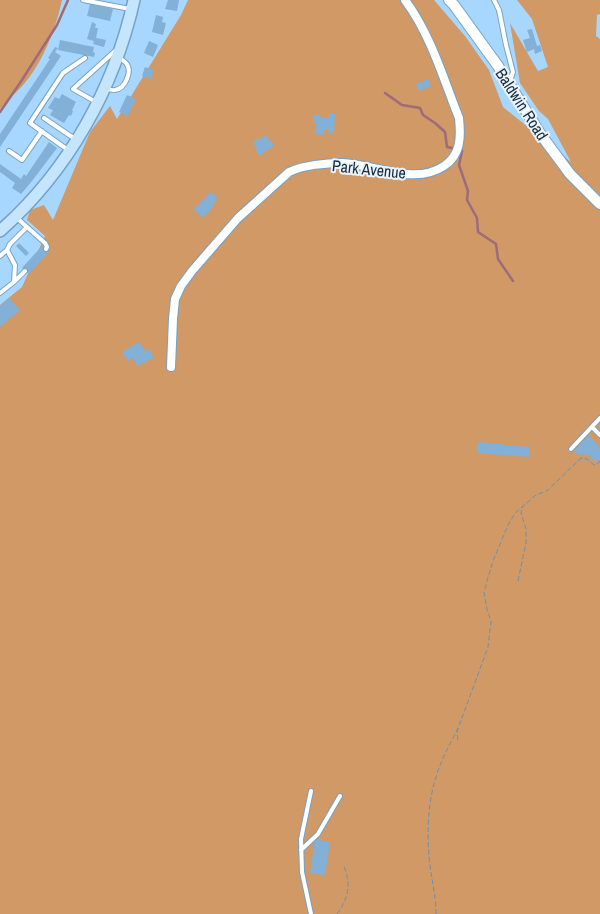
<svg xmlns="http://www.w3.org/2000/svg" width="600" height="914" font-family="'Archivo Narrow',sans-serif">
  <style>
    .green { fill: #d09965 }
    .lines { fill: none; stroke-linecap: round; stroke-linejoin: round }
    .stream { stroke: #9e6b7d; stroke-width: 2.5 }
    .building { fill: #82b0d6 }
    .service-casing { stroke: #74a2c7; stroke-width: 6 }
    .minor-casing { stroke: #74a2c7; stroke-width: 10 }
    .tertiary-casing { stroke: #74a2c7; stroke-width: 12 }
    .secondary-casing { stroke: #74a2c7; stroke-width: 14 }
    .path { stroke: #6d91af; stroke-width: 1; stroke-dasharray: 5 2.5; stroke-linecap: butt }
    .service { stroke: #fff; stroke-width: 4 }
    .minor { stroke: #fff; stroke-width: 8 }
    .tertiary { stroke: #fff; stroke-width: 10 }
    .secondary { stroke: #c4e5fb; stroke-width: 11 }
    .labels { text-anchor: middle; stroke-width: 4; stroke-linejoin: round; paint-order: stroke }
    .street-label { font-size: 16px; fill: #182b3a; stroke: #eaf3fb }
  </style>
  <rect width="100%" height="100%" fill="#a7d7fe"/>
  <!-- green -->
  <path class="green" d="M0,0H62C56,28 43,62 24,84C16,93 7,100 0,109Z
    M188,0H434L465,36L489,70L503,107L571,162L548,119L539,111L520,83L510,23L538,71L548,67L532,19L517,0H600V14L597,15L596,36L600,39V914H0V305L22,287L45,236L27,220L30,210L44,205L53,220L90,132L110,106L117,119L181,15Z"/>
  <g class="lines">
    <!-- stream -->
    <path class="stream" d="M385,93L402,105L420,108L423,115L435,123L445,132L447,147L452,148
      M0,112L20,83L57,25L68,0
      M462,151L459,165L468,191L467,200L477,218L478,232L496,244L498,259L513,281"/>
  </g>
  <!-- building -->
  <path class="building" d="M168,0H179L177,11L165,9Z
    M90,4L113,9L110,21L87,16Z
    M156,15L163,17L162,22L166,23L163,35L152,32Z
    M92,22L96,24L95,28H98L96,38L106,40L104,47L93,44L94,41L87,39Z
    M532,29L537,46L540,45L542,51L535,54L534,49L527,52L523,40L530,38L527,30Z
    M60,40L94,47L93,52L95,53L94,57L58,50Z
    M149,41L158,45L153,57L144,53Z
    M55,47L58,48L55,52L61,56L0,147V134L50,59L48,58Z
    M145,67L154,70L151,79L142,76Z
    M428,79L431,86L419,91L416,84Z
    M62,94L76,102L72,110L73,111L71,116L69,115L64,123L50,115L53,110L48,108L55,97L59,99Z
    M127,95L136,99L128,116L119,112Z
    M329,113L335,114L334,133H328L329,130H324V135L315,134L316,122H313V115H321L320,117L329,118Z
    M265,135L274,145L270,149L269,148L260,156L255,150L257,149L253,143L258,138L260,140Z
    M49,142L57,148L32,181L21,194L12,188L15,183L0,172V164L21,179L24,174L26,176Z
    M211,192L218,198L213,204L214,206L203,218L194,209Z
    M19,243L29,253L26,256L16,246Z
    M42,246L49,252L29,274L22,268Z
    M9,298L20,310L0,327V306Z
    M139,342L145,351L149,349L154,358L137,366L133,358L128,361L122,352Z
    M589,435L599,446L598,447L600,449V459L596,462L587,454L585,456L582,453L580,456L574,451Z
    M478,442L530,447L529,457L477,453Z
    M315,839L330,842L325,875L310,873Z"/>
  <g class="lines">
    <!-- service casing -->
    <g class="service-casing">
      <path id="service" d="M83,0L130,9
        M494,0L499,10L506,45L513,72L510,81
        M107,89C108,89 114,91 115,90C125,89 133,71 126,63C126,63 120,58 120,58
        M96,102L73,89L115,51
        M44,118L75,139
        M68,150L30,123L63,73L85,58
        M9,151L22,160L42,131
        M27,227L45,243L47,247L46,249
        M0,256L7,250L10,244L27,227L17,218
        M14,282L25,271
        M0,293L14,282L15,265L7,250
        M592,427L600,435
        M571,449L600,418
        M301,850L318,834L340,796
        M311,914L302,872L301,839L311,791"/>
    </g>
    <!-- minor casing -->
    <g class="minor-casing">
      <path id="minor" d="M171,367L173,319L175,299L181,286L192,271L238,218L289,172C303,165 327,163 342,163C374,164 414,186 444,166C461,155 461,137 459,118C443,78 431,35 405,0"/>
    </g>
    <!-- tertiary casing -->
    <g class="tertiary-casing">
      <path id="tertiary" d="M449,0L454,5L498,66L541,135L570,174L600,204"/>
    </g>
    <!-- secondary casing -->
    <g class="secondary-casing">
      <path id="secondary" d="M0,231C68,171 114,89 134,0"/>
    </g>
    <!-- path -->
    <path class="path" d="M518,581L526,543V529L521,513L523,506
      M458,740L457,733L459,726L488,647L491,621L487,609L484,593L487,581L493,561L508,525L515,513L536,495L548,490L581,458L587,459L594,465H596L600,461
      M337,914C349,897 351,885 344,866
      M436,914C436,895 431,877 429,857C427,831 428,802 436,777C441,760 450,744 458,728"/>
    <!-- service -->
    <use href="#service" class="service"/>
    <!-- minor -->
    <use href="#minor" class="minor"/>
    <!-- tertiary -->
    <use href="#tertiary" class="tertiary"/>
    <!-- secondary -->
    <use href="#secondary" class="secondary"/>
  </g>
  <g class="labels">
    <!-- street labels -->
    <g class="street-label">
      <text transform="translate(522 104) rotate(57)" y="6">Baldwin Road</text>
      <text transform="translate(369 169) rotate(6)" y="6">Park Avenue</text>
    </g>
  </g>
</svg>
